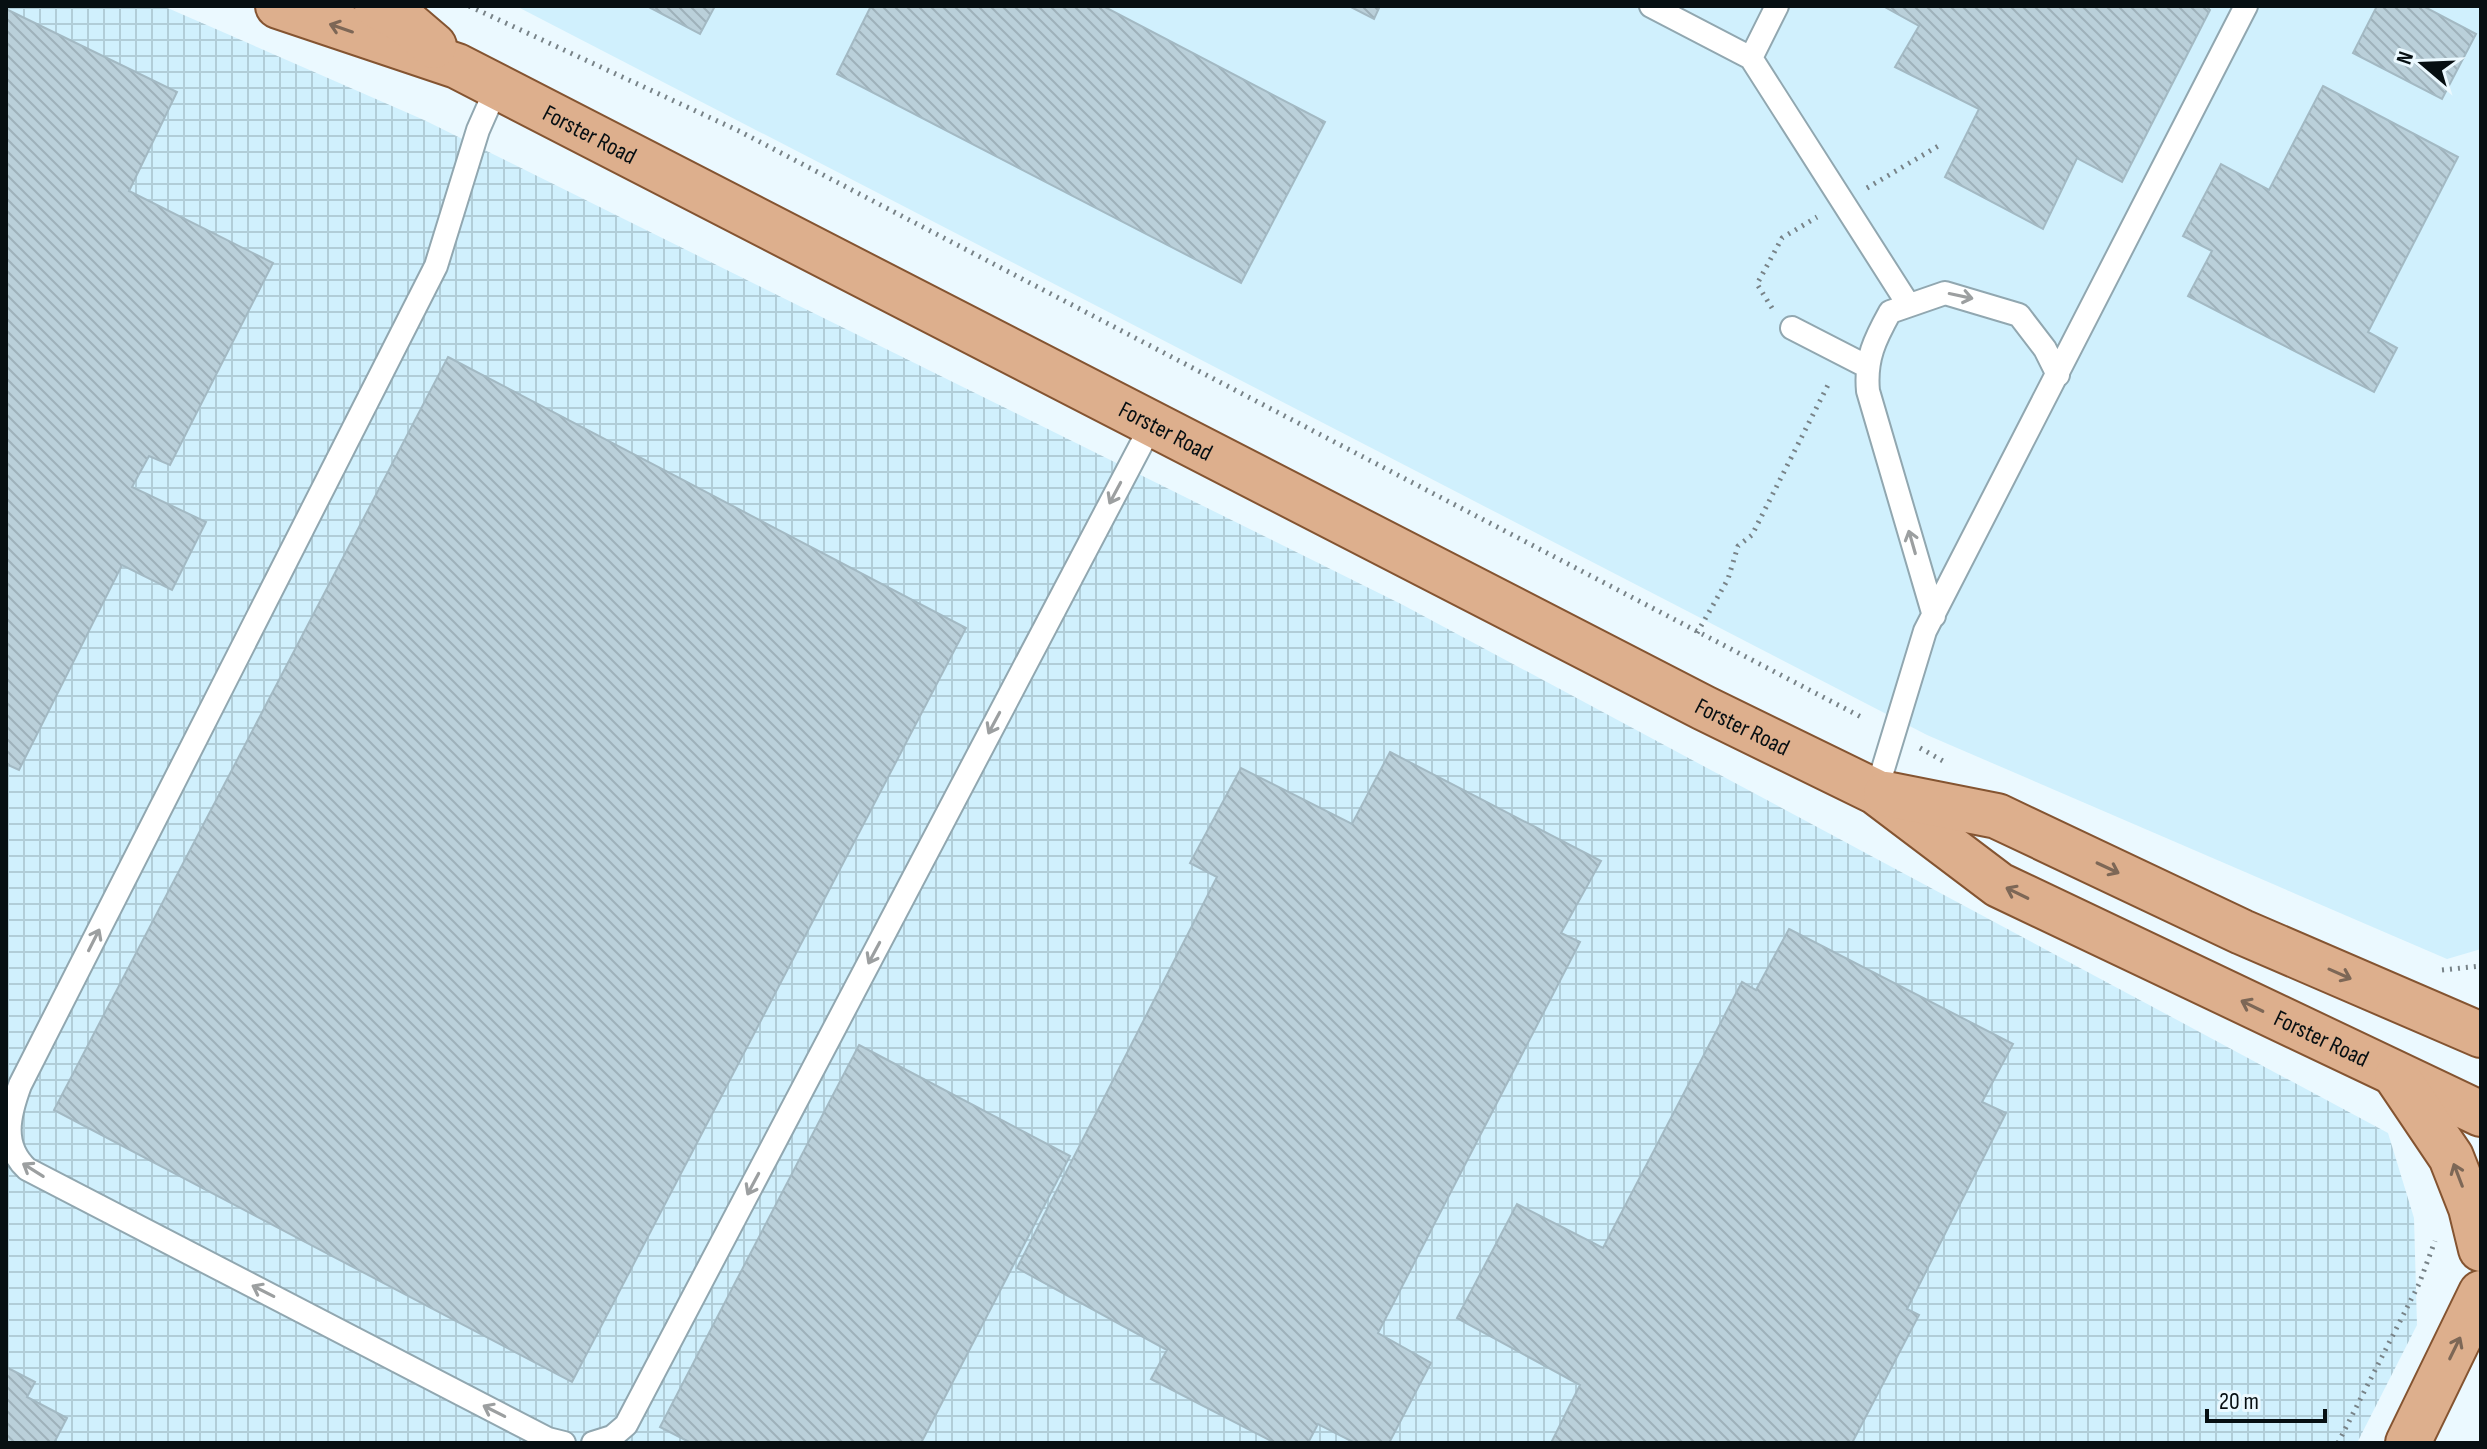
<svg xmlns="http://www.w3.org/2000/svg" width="2487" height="1449" font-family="'Sofia Sans Condensed',sans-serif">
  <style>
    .built { fill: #d0f0fd }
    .industrial { fill: url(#industrial-grid) }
    .building { fill: url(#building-back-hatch); stroke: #a3b9c3; stroke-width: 2 }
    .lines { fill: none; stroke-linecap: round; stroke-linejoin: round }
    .lane-casing { stroke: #91a7b0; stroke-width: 26 }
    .primary-casing { stroke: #845431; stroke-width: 48 }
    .path { stroke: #788388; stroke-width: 5; stroke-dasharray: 2 6; stroke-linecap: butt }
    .lane { stroke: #fff; stroke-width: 22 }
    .primary { stroke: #ddaf8d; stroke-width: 44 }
    .oneway { stroke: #7d6756 }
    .oneway2 { stroke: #9c9fa0 }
    .labels { text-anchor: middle; stroke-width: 6; stroke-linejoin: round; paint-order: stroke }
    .street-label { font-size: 24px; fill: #070f12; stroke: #ebf9ff }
  </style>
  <defs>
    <pattern id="industrial-grid" width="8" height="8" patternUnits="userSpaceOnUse" patternTransform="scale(2)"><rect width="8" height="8" fill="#d0f0fd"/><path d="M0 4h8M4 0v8" fill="none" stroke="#b1cdd8"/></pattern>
    <pattern id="building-back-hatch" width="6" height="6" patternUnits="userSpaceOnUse" patternTransform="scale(2)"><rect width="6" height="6" fill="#bad0da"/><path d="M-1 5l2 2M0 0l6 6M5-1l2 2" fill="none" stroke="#9eb1ba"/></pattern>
  </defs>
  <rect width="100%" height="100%" fill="#ebf9ff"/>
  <!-- built -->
  <path class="built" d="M516,6H2481V949L2447,959L1927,735Z"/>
  <!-- industrial -->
  <path class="industrial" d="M6,6H163L424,120L1403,605L2388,1133L2414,1218L2417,1325L2357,1443H6Z"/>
  <!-- building -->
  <path class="building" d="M647,6H715L700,34Z
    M871,6H1103L1325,122L1241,283L837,74Z
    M1349,6H1380L1374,19Z
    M1883,6H2206L2210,10L2122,182L2077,158L2043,229L1945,177L1979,109L1895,67L1919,26Z
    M2377,6H2423L2476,34L2442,99L2353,53Z
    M6,9L177,92L129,191L273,263L170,465L149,456L132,487L206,522L172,590L122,565L19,770L6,764Z
    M2323,86L2458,157L2368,332L2397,348L2374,392L2188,296L2212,251L2183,236L2221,164L2269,190Z
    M448,357L966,628L572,1382L54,1110Z
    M1390,752L1601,861L1561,933L1580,942L1378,1333L1431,1363L1389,1443H1355L1318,1424L1308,1443H1275L1151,1379L1167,1350L1017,1268L1217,877L1190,863L1241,768L1352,824Z
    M1789,929L2013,1044L1982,1102L2006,1113L1907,1309L1919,1315L1852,1443H1551L1580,1385L1457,1318L1517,1204L1603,1248L1742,982L1756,990Z
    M859,1045L1070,1156L921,1443H691L660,1427Z
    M6,1367L35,1382L27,1397L67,1418L54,1443H6Z"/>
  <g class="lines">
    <!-- lane casing -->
    <g class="lane-casing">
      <path id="lane" d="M1651,6L1751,58L1908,304
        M1751,58L1777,6
        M497,87L478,130L436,266L20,1085C9,1115 1,1145 27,1169L548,1439L564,1443
        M1792,328L1866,366
        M1934,616L1868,391C1865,359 1875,339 1890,312L1945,293L2019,315L2045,349L2058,375
        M1876,792L1925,631L2246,6
        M593,1443L612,1437L626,1425L1152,424"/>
    </g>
    <!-- primary casing -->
    <g class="primary-casing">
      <g id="primary">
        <path id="s1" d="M278,6L457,66L1704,708L1876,792L1999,885L2481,1114"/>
        <path d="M377,6L406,22L434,46"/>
        <path d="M1886,794L1997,816L2242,932L2481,1035"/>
        <path d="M2397,1077L2451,1157L2471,1208L2481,1249"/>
        <path d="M2408,1443L2481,1293"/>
      </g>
    </g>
    <!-- path -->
    <path class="path" d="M469,6L739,131L1865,719
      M1867,188L1940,145
      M1772,308L1757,284L1782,238L1817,217
      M1697,633L1728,579L1738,546L1752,535L1830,381
      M1920,748L1943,761
      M2442,970L2481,966
      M2338,1443L2419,1284L2435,1241"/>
    <!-- lane -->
    <use href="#lane" class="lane"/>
    <!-- primary -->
    <use href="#primary" class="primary"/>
  </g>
  <!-- one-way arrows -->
  <defs><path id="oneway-shaft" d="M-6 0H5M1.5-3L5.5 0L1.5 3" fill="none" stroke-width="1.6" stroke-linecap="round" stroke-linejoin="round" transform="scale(2)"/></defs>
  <g class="oneway">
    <use href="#oneway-shaft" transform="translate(341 28) rotate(-161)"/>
    <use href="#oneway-shaft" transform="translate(2108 868) rotate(25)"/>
    <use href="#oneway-shaft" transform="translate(2017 893) rotate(-154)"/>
    <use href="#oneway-shaft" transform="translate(2340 974) rotate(24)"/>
    <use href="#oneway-shaft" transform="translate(2252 1006) rotate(-154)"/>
    <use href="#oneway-shaft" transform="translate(2458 1175) rotate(-111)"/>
    <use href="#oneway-shaft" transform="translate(2455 1348) rotate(-64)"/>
  </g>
  <g class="oneway2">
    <use href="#oneway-shaft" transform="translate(1961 296) rotate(12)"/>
    <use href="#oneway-shaft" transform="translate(1115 493) rotate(118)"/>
    <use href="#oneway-shaft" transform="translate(1912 542) rotate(-106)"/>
    <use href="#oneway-shaft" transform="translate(994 723) rotate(118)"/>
    <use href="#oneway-shaft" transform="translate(94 940) rotate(-63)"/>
    <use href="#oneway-shaft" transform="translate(874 953) rotate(118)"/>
    <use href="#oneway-shaft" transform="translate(33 1170) rotate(-148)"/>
    <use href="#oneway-shaft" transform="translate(753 1184) rotate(118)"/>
    <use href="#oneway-shaft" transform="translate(263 1291) rotate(-153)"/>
    <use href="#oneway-shaft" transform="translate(494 1411) rotate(-153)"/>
  </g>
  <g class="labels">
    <!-- street labels -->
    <g class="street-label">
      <text dy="8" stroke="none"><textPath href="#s1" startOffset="338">Forster Road</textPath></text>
      <text dy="8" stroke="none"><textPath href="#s1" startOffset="986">Forster Road</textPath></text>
      <text dy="8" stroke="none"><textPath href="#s1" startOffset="1634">Forster Road</textPath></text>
      <text dy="8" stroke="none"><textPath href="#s1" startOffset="2294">Forster Road</textPath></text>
    </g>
  </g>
  <!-- border -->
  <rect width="2487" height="1449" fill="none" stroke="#070f12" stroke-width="16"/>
  <!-- north arrow -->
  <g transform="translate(2423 64) rotate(289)" stroke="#ebf9ff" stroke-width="6" paint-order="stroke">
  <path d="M0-6L14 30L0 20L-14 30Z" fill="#070f12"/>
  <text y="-12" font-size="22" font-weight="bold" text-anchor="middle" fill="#070f12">N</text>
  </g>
  <!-- scale -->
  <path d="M2207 1409v12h118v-12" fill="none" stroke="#070f12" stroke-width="4"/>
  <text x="2219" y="1409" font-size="24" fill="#070f12" stroke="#ebf9ff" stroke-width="6" paint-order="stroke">20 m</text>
</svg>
